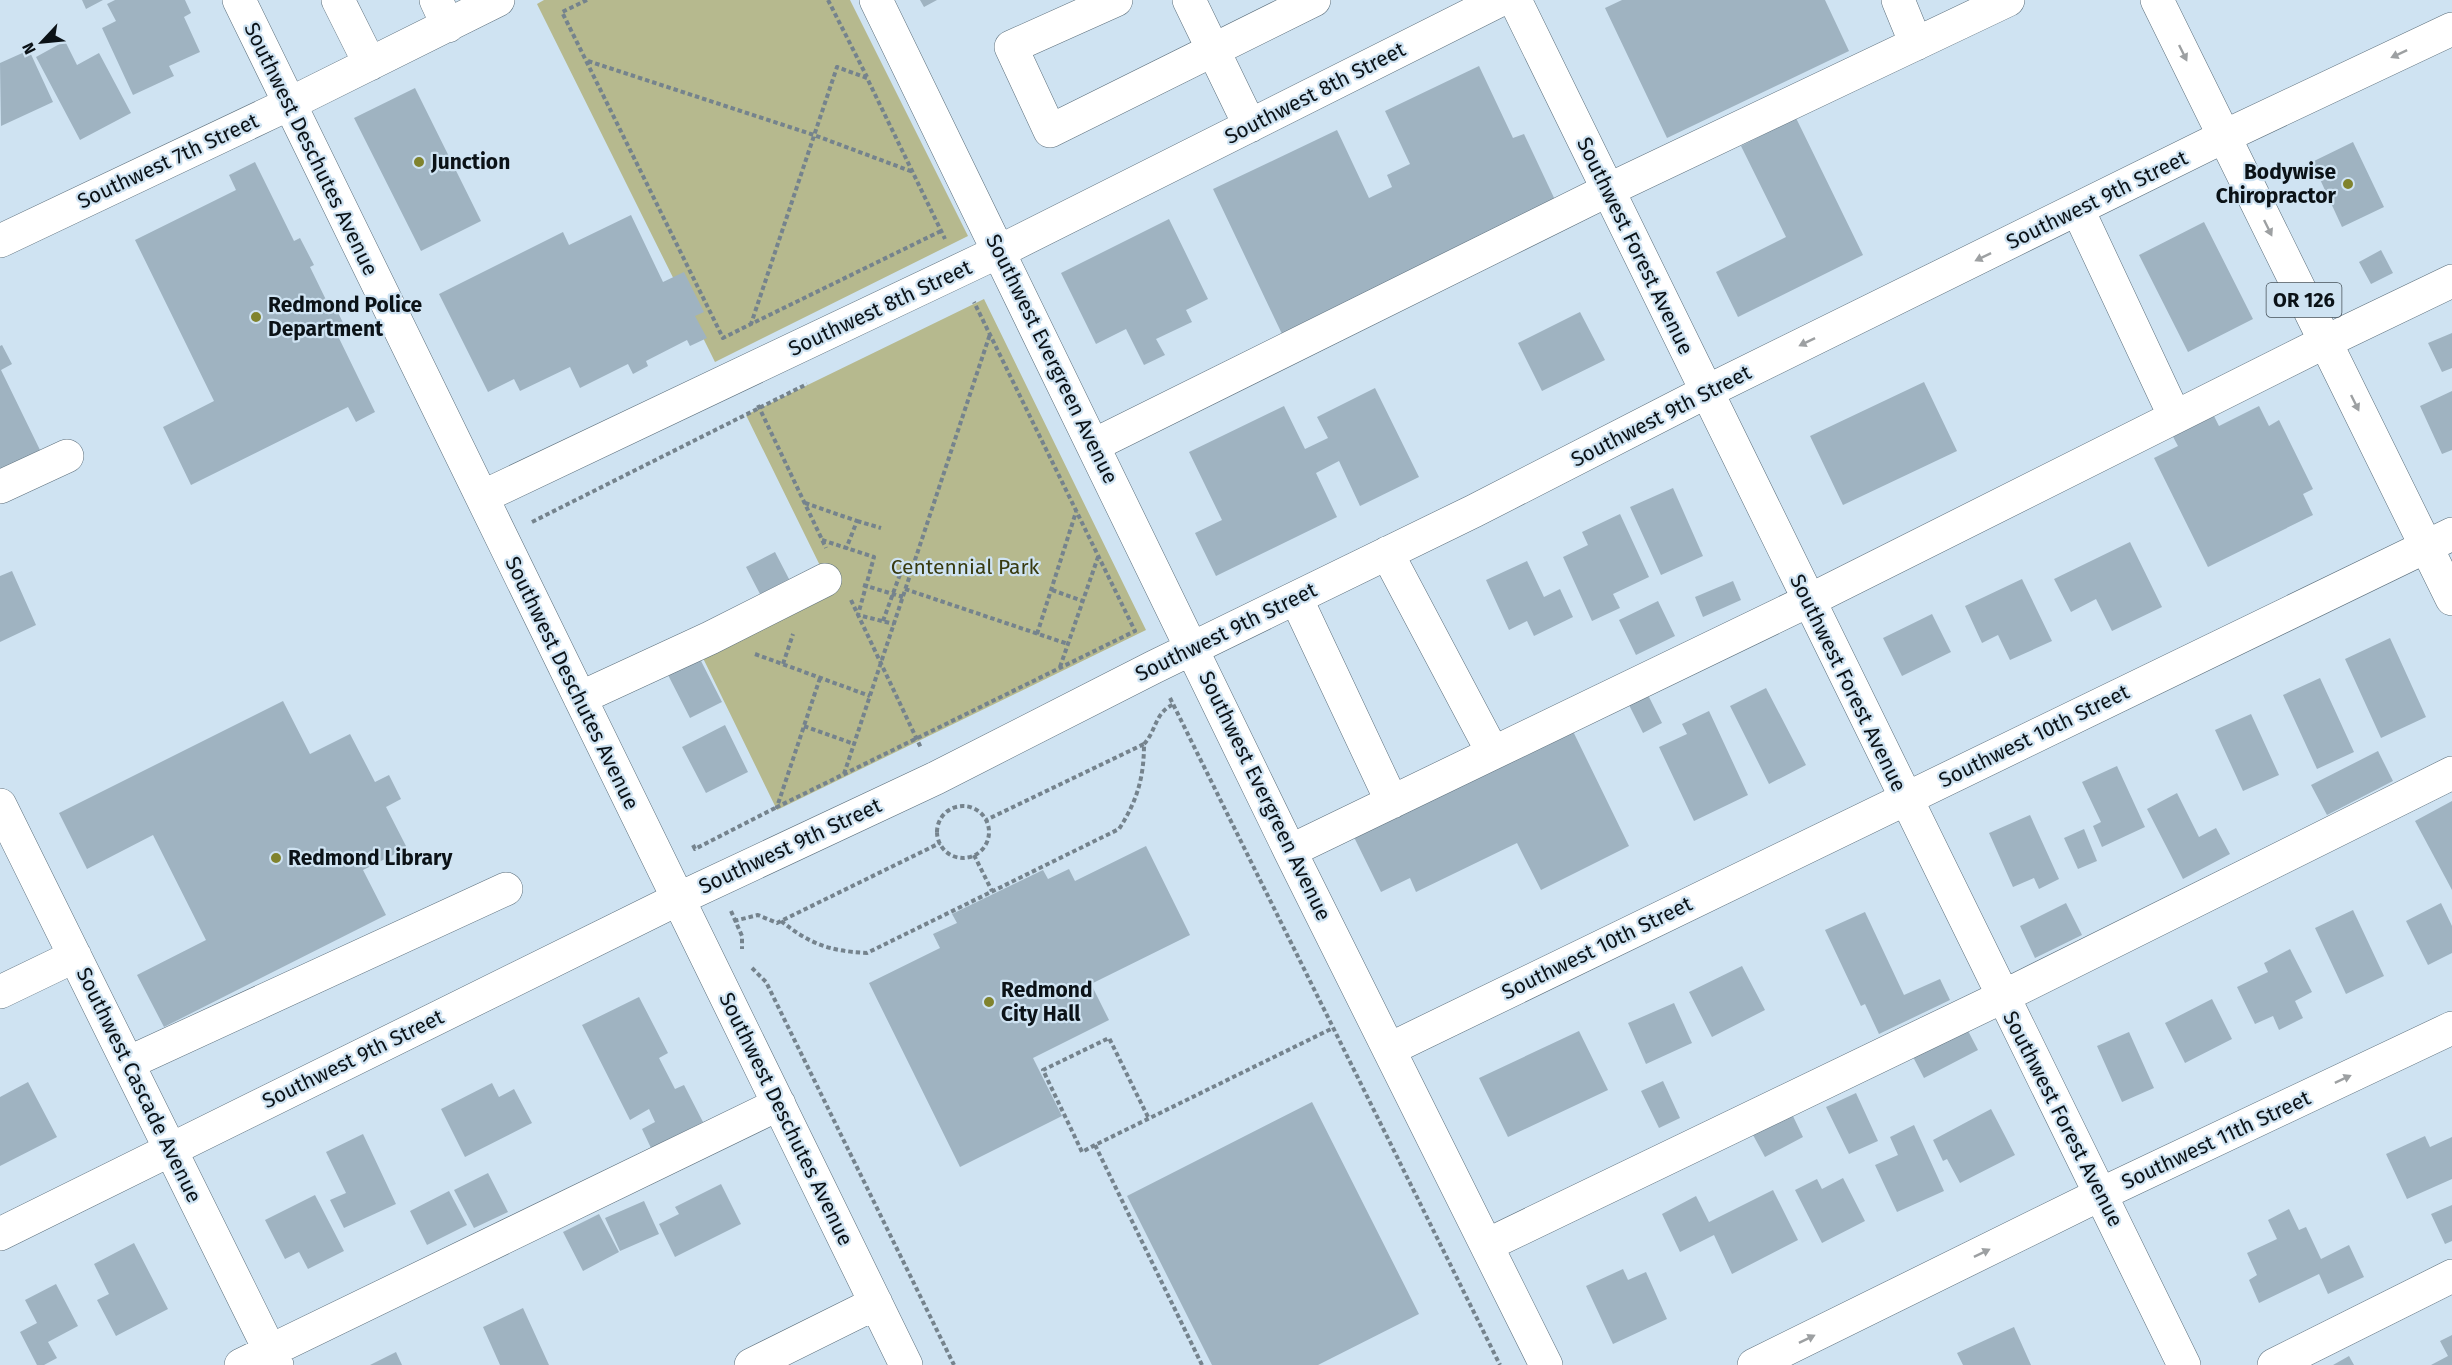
<svg xmlns="http://www.w3.org/2000/svg" width="2452" height="1365" font-family="'Fira Sans',sans-serif">
  <style>
    .green { fill: #b6b98e }
    .building { fill: #9fb3c1 }
    .lines { fill: none; stroke-linecap: round; stroke-linejoin: round }
    .minor-casing { stroke: #5b6e7b; stroke-width: 34 }
    .major-casing { stroke: #5b6e7b; stroke-width: 34 }
    .highway-casing { stroke: #5b6e7b; stroke-width: 34 }
    .path { stroke: #75838d; stroke-width: 4; stroke-dasharray: 4.5 3; stroke-linecap: butt }
    .minor { stroke: #fff; stroke-width: 33 }
    .major { stroke: #fff; stroke-width: 33 }
    .highway { stroke: #fff; stroke-width: 33 }
    .oneway { fill: #9da0a2 }
    .poi-dot { fill: #80832d; stroke: #cfe3f2; stroke-width: 2 }
    .labels { text-anchor: middle; stroke-width: 4.5; stroke-linejoin: round; paint-order: stroke }
    .shield { fill: #cfe3f2; stroke: #465159; stroke-width: 1.5 }
    .shield-label { font-size: 20px; font-weight: bold; fill: #0b1217 }
    .street-label { font-size: 21px; fill: #0b1217; stroke: #cfe3f2 }
    .poi-label { font-size: 21px; font-weight: bold; fill: #0b1217; stroke: #cfe3f2; text-anchor: start }
    .park-label { font-size: 21px; fill: #383a0f; stroke: #cfe3f2 }
  </style>
  <rect width="100%" height="100%" fill="#cfe3f2"/>
  <!-- green -->
  <path class="green" d="M544,0H850L968,236L715,362L537,4Z
    M984,299L1146,630L777,810L701,654L832,590L746,415Z"/>
  <!-- building -->
  <path class="building" d="M82,0H103L86,9Z
    M115,0H185L191,13L184,17L200,52L169,66L174,76L133,95L102,28L116,21L107,4Z
    M920,0H937L924,7Z
    M1622,0H1825L1849,51L1667,138L1605,8Z
    M65,41L77,65L99,53L131,113L80,140L36,57Z
    M29,50L53,102L1,126L0,63Z
    M1479,66L1513,138L1524,134L1556,202L1282,334L1213,189L1337,130L1369,198L1392,187L1387,175L1410,164L1385,111Z
    M415,88L481,221L421,251L354,118Z
    M1796,118L1863,255L1738,317L1716,272L1786,237L1741,146Z
    M2353,142L2384,207L2342,227L2312,162Z
    M255,162L294,241L300,238L314,265L310,267L329,306L334,304L345,327L336,332L375,412L356,422L348,407L191,485L163,427L214,401L135,240L236,190L229,175Z
    M631,215L663,282L684,272L704,312L695,316L707,338L690,346L687,340L646,361L648,366L633,374L628,364L580,388L570,367L520,391L514,379L488,392L439,294L563,232L569,245Z
    M1169,219L1208,299L1186,310L1192,322L1156,339L1165,355L1144,365L1126,329L1096,344L1061,273Z
    M2204,222L2253,319L2188,352L2139,255Z
    M2381,250L2393,273L2371,284L2359,262Z
    M1580,312L1605,360L1542,391L1518,343Z
    M2452,333V368L2442,372L2428,343Z
    M2,345L12,364L1,370L40,450L0,470V346Z
    M1924,382L1957,451L1843,505L1810,436Z
    M1375,388L1419,477L1360,506L1339,461L1316,473L1337,517L1216,576L1195,533L1222,520L1189,452L1284,406L1305,449L1328,438L1317,417Z
    M2452,391V450L2442,454L2420,406Z
    M2259,406L2269,426L2279,420L2313,489L2303,494L2313,515L2208,567L2154,458L2178,446L2171,433L2212,412L2219,426Z
    M1673,488L1703,556L1661,575L1630,507Z
    M1620,514L1649,577L1613,594L1620,608L1592,621L1563,557L1588,545L1582,532Z
    M2130,542L2162,607L2112,631L2096,599L2071,612L2054,579Z
    M775,552L789,579L760,594L746,567Z
    M1527,561L1544,597L1560,589L1573,617L1534,636L1527,621L1509,630L1486,580Z
    M12,571L36,625L0,642V576Z
    M2022,579L2052,641L2010,660L1998,635L1982,643L1965,606Z
    M1733,581L1741,600L1703,617L1695,597Z
    M1658,601L1675,636L1636,655L1619,620Z
    M1932,614L1951,652L1902,676L1883,638Z
    M2390,638L2426,717L2381,738L2345,659Z
    M700,659L722,702L690,718L668,675Z
    M2320,678L2354,752L2317,769L2283,695Z
    M1766,688L1806,765L1769,784L1730,706Z
    M1646,691L1662,723L1643,733L1627,701Z
    M283,701L310,754L350,734L375,782L389,775L401,799L386,807L407,848L363,870L386,915L164,1027L137,975L206,940L153,835L87,869L59,813Z
    M1709,711L1748,795L1694,821L1659,747L1687,734L1682,724Z
    M2251,714L2279,775L2243,791L2215,730Z
    M1568,721L1629,846L1541,890L1517,843L1416,892L1410,878L1381,892L1350,829Z
    M725,725L748,772L706,793L682,747Z
    M2378,751L2393,781L2327,815L2311,785Z
    M2117,766L2145,827L2102,847L2093,826L2101,822L2082,782Z
    M2177,793L2199,837L2216,828L2230,854L2183,879L2147,809Z
    M2452,801V890L2415,821Z
    M2030,815L2059,879L2039,889L2034,878L2013,887L1989,833Z
    M2084,829L2097,861L2078,869L2064,838Z
    M1146,846L1190,935L1091,984L1109,1020L1033,1058L1062,1116L960,1167L869,983L940,948L933,934L957,923L952,914L1043,870L1048,879L1069,869L1075,881Z
    M2066,903L2082,935L2035,958L2020,926Z
    M2441,903L2452,926V953L2428,965L2406,921Z
    M2353,910L2384,976L2346,994L2315,928Z
    M1865,912L1904,995L1940,979L1950,1000L1879,1034L1865,1004L1861,1006L1825,930Z
    M2290,949L2312,992L2295,1001L2303,1018L2279,1030L2273,1016L2255,1024L2237,987L2268,972L2264,963Z
    M1742,966L1765,1010L1712,1037L1689,992Z
    M639,997L668,1053L659,1058L675,1089L684,1085L703,1122L651,1148L642,1129L655,1122L649,1109L630,1120L582,1025Z
    M2212,999L2232,1039L2185,1063L2165,1023Z
    M1674,1003L1692,1043L1646,1064L1628,1023Z
    M1966,1027L1978,1050L1924,1078L1912,1055Z
    M1579,1031L1608,1090L1508,1137L1479,1078Z
    M2129,1032L2154,1088L2122,1102L2097,1046Z
    M1663,1081L1680,1118L1659,1128L1641,1091Z
    M28,1082L57,1137L0,1166V1097Z
    M492,1083L499,1097L514,1089L532,1123L465,1157L441,1109Z
    M1856,1093L1878,1141L1849,1154L1826,1107Z
    M1312,1102L1419,1314L1318,1365H1212L1127,1196Z
    M1991,1109L2015,1155L1960,1183L1947,1159L1943,1161L1933,1140Z
    M1792,1114L1803,1137L1765,1157L1753,1135Z
    M1914,1125L1944,1191L1897,1212L1875,1165L1898,1155L1890,1137Z
    M363,1134L396,1204L344,1228L330,1200L346,1193L326,1152Z
    M2425,1136L2430,1147L2452,1137V1179L2407,1199L2386,1154Z
    M488,1173L508,1212L474,1228L454,1190Z
    M1843,1178L1865,1221L1822,1243L1795,1190L1817,1179L1822,1189Z
    M721,1184L741,1224L675,1257L659,1224L679,1214L675,1207Z
    M1773,1190L1798,1240L1732,1274L1714,1235L1680,1252L1662,1214L1696,1196L1709,1222Z
    M449,1191L467,1225L427,1245L410,1211Z
    M315,1195L344,1251L308,1269L299,1252L285,1259L265,1220Z
    M644,1201L659,1234L620,1251L605,1218Z
    M2452,1205V1241L2445,1244L2431,1214Z
    M2289,1209L2299,1230L2306,1227L2321,1259L2349,1245L2364,1277L2328,1294L2319,1274L2259,1303L2249,1280L2257,1275L2247,1253L2277,1239L2268,1220Z
    M599,1214L619,1252L583,1271L563,1232Z
    M134,1243L168,1309L116,1336L97,1300L109,1294L94,1264Z
    M1623,1269L1628,1280L1646,1272L1667,1319L1613,1344L1586,1286Z
    M56,1284L78,1326L48,1342L57,1358L44,1365H37L20,1332L37,1323L25,1300Z
    M523,1308L549,1365H500L483,1327Z
    M2014,1327L2031,1365H1963L1957,1353Z
    M2452,1335V1365H2431L2448,1356L2440,1341Z
    M396,1352L402,1365H370Z
    M2349,1356L2354,1365H2333Z"/>
  <g class="lines">
    <!-- minor casing -->
    <g class="minor-casing">
      <path id="minor" d="M239,0L906,1365
        M338,0L370,64
        M436,0L448,26
        M876,0L1290,851L1546,1365
        M1116,0L1011,47L1050,131L1314,0
        M1189,0L1250,126
        M1515,0L2184,1365
        M1898,0L1916,44
        M2078,210L2175,417
        M0,241L289,104L498,0
        M1094,445L1608,190L2008,0
        M0,487L67,456
        M482,497L1000,251L1500,0
        M1387,553L1493,753
        M1296,598L1392,802
        M580,698L710,638L825,580
        M0,805L277,1365
        M1290,851L1808,601L2325,342L2452,281
        M0,992L75,956
        M1390,1049L2452,534
        M128,1063L506,889
        M0,1234L678,899L936,778L1154,667L1474,511L1706,392L2223,137
        M1487,1245L2002,997L2452,773
        M241,1365L779,1104
        M751,1365L876,1303
        M1754,1365L2101,1194L2452,1028
        M2274,1365L2452,1276"/>
    </g>
    <!-- major casing -->
    <g class="major-casing">
      <path id="major" d="M2223,137L2452,29"/>
    </g>
    <!-- highway casing -->
    <g class="highway-casing">
      <path id="highway" d="M2157,0L2452,599"/>
    </g>
    <!-- path -->
    <path class="path" d="M587,0L562,12L723,338L751,324
      M828,0L867,77
      M588,61L814,135L913,172
      M941,231L751,324L837,67L867,78L945,239
      M758,405L826,548
      M805,503L857,521L846,549
      M857,521L881,528
      M532,522L807,384
      M822,540L874,557L858,615L894,624
      M863,585L903,597
      M905,589L1068,644
      M1052,590L1083,601
      M851,600L921,748
      M883,621L903,566L911,569
      M1037,634L1076,512
      M755,654L870,696
      M783,664L793,634
      M1060,667L1098,557
      M820,678L777,807L1135,631L974,302
      M1170,698L1500,1365
      M804,726L854,744
      M1144,744C1157,730 1154,713 1174,704
      M844,774L990,334
      M937 832a26 26 0 1 1 52 0a26 26 0 1 1-52 0Z
      M693,845L695,849L777,807
      M974,855L992,891
      M731,911L742,936V949
      M734,921L758,915L777,923L781,921L940,843
      M781,921C810,944 829,951 867,953L1119,829C1137,801 1144,778 1144,744L986,820
      M752,968L766,982L954,1365
      M1095,1145L1082,1152L1043,1070L1109,1038L1149,1119
      M1202,1365L1095,1145L1333,1028"/>
    <!-- minor -->
    <use href="#minor" class="minor"/>
    <!-- major -->
    <use href="#major" class="major"/>
    <!-- highway -->
    <use href="#highway" class="highway"/>
  </g>
  <!-- one-way arrows -->
  <defs><path id="oneway-solid" d="M-6-.8H1V-3.2L6.5 0L1 3.2V.8H-6Z" transform="scale(1.5)"/></defs>
  <g class="oneway">
    <use href="#oneway-solid" transform="translate(2183 53) rotate(64)"/>
    <use href="#oneway-solid" transform="translate(2399 54) rotate(155)"/>
    <use href="#oneway-solid" transform="translate(2268 228) rotate(64)"/>
    <use href="#oneway-solid" transform="translate(1983 257) rotate(154)"/>
    <use href="#oneway-solid" transform="translate(1807 342) rotate(154)"/>
    <use href="#oneway-solid" transform="translate(2355 403) rotate(64)"/>
    <use href="#oneway-solid" transform="translate(2343 1079) rotate(-25)"/>
    <use href="#oneway-solid" transform="translate(1982 1253) rotate(-26)"/>
    <use href="#oneway-solid" transform="translate(1807 1339) rotate(-26)"/>
  </g>
  <!-- markers -->
  <g class="poi-dot">
    <circle cx="419" cy="162" r="6"/>
    <circle cx="2348" cy="184" r="6"/>
    <circle cx="256" cy="317" r="6"/>
    <circle cx="276" cy="858" r="6"/>
    <circle cx="989" cy="1002" r="6"/>
  </g>
  <g class="labels">
    <!-- shield labels -->
    <rect class="shield" x="2266.5" y="283" width="75" height="34" rx="4.5"/>
    <g class="shield-label">
      <text x="2304" y="307">OR 126</text>
    </g>
    <!-- street labels -->
    <g class="street-label">
      <text transform="translate(1315 93) rotate(-27)" y="7">Southwest 8th Street</text>
      <text transform="translate(311 149) rotate(64)" y="7">Southwest Deschutes Avenue</text>
      <text transform="translate(168 161) rotate(-25)" y="7">Southwest 7th Street</text>
      <text transform="translate(2097 200) rotate(-26)" y="7">Southwest 9th Street</text>
      <text transform="translate(1635 246) rotate(64)" y="7">Southwest Forest Avenue</text>
      <text transform="translate(880 308) rotate(-25)" y="7">Southwest 8th Street</text>
      <text transform="translate(1052 359) rotate(64)" y="7">Southwest Evergreen Avenue</text>
      <text transform="translate(1661 416) rotate(-27)" y="7">Southwest 9th Street</text>
      <text transform="translate(1226 632) rotate(-26)" y="7">Southwest 9th Street</text>
      <text transform="translate(572 683) rotate(64)" y="7">Southwest Deschutes Avenue</text>
      <text transform="translate(1848 683) rotate(64)" y="7">Southwest Forest Avenue</text>
      <text transform="translate(2034 736) rotate(-26)" y="7">Southwest 10th Street</text>
      <text transform="translate(1265 796) rotate(64)" y="7">Southwest Evergreen Avenue</text>
      <text transform="translate(790 846) rotate(-25)" y="7">Southwest 9th Street</text>
      <text transform="translate(1597 948) rotate(-26)" y="7">Southwest 10th Street</text>
      <text transform="translate(353 1059) rotate(-26)" y="7">Southwest 9th Street</text>
      <text transform="translate(139 1085) rotate(64)" y="7">Southwest Cascade Avenue</text>
      <text transform="translate(786 1119) rotate(64)" y="7">Southwest Deschutes Avenue</text>
      <text transform="translate(2063 1119) rotate(63)" y="7">Southwest Forest Avenue</text>
      <text transform="translate(2216 1140) rotate(-25)" y="7">Southwest 11th Street</text>
    </g>
    <!-- poi labels -->
    <g class="poi-label">
      <text x="431" y="169">Junction</text>
      <text x="2336" y="179" text-anchor="end">Bodywise<tspan x="2336" dy="24">Chiropractor</tspan></text>
      <text x="268" y="312">Redmond Police<tspan x="268" dy="24">Department</tspan></text>
      <text x="288" y="865">Redmond Library</text>
      <text x="1001" y="997">Redmond<tspan x="1001" dy="24">City Hall</tspan></text>
    </g>
    <!-- park labels -->
    <g class="park-label">
      <text x="965" y="574">Centennial Park</text>
    </g>
  </g>
  <!-- north arrow -->
  <g transform="translate(42 42) rotate(244)" stroke="#cfe3f2" stroke-width="4.5" paint-order="stroke">
  <path d="M0-4.5L10 22L0 15L-10 22Z" fill="#0b1217"/>
  <text y="-9" font-size="16" font-weight="bold" text-anchor="middle" fill="#0b1217">N</text>
  </g>
</svg>
